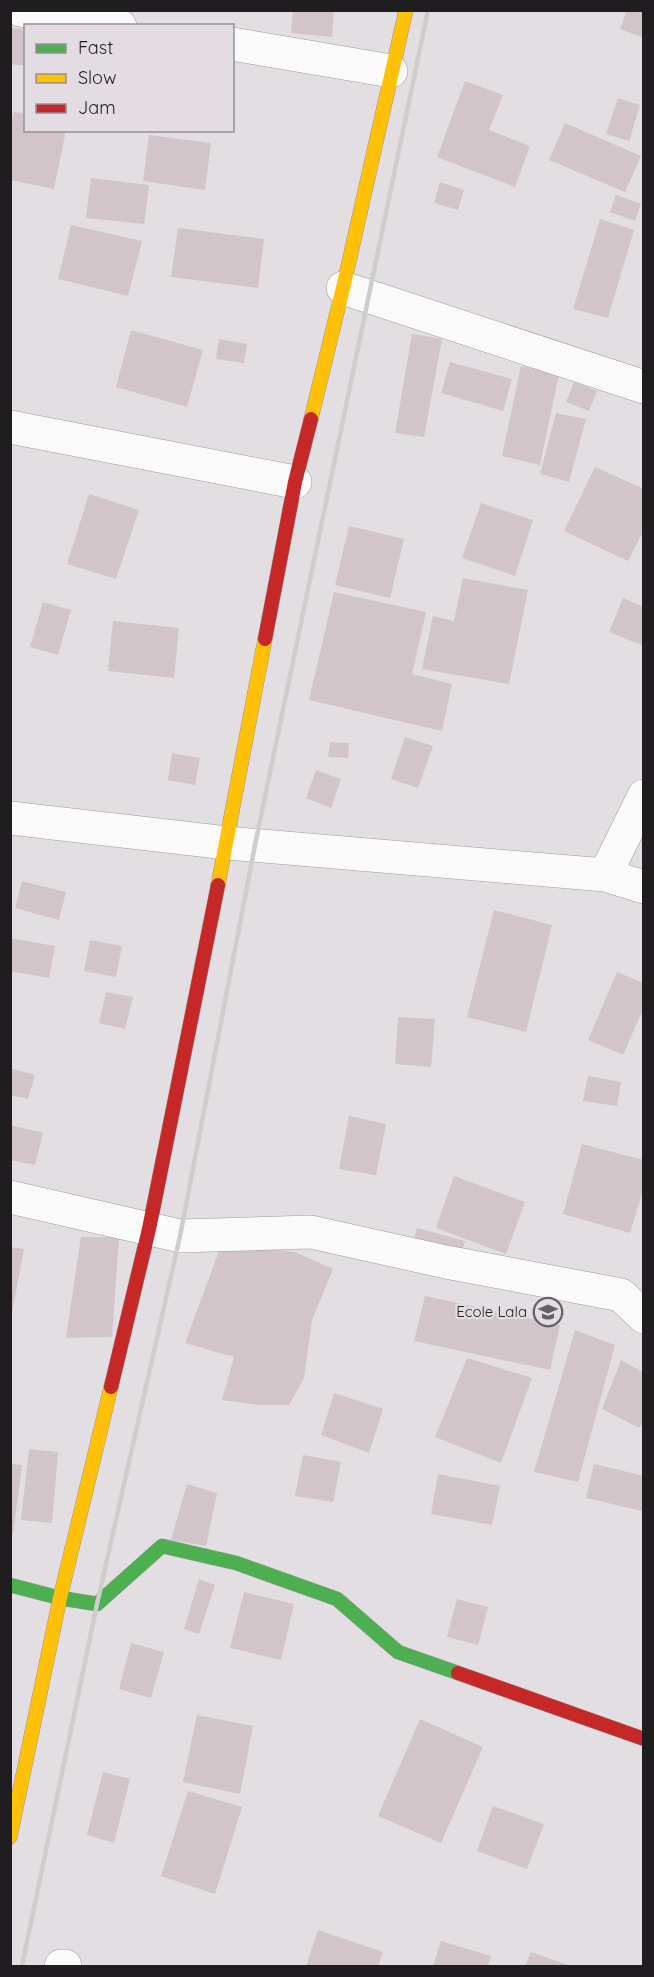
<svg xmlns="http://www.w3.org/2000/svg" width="654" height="1977" font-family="Quicksand,sans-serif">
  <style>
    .building { fill: #d1c5ca }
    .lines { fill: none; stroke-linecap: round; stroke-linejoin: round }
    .street-casing { stroke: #9b999b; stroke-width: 34 }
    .fast-casing { stroke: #9b999b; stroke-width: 15 }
    .slow-casing { stroke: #9b999b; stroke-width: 15 }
    .jam-casing { stroke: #9b999b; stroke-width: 15 }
    .street { stroke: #fbfafb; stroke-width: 33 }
    .fast { stroke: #4caf50; stroke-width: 14 }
    .slow { stroke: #ffc107; stroke-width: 14 }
    .jam { stroke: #c62828; stroke-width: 14 }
    .rail { stroke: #cecdce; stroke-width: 4.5 }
    .labels { text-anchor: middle; stroke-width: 4.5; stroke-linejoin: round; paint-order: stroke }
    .poi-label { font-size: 15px; fill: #1f1d1f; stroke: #e3dde3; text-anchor: end }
  </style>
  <rect width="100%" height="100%" fill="#e2dee2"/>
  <!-- building -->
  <path class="building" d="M293,10H334L332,37L291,33Z
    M627,10H644V38L620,29Z
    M11,28L26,29V66L10,64Z
    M465,81L503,95L489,130L530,146L515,187L437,157Z
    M618,98L640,105L629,141L606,134Z
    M14,112L26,114V130H66L54,189L10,180V126Z
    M565,123L641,156L625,192L549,160Z
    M149,135L211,143L205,190L143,181Z
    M91,178L149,185L144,224L86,218Z
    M440,182L464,190L458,210L434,203Z
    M616,195L641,204L635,221L610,212Z
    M600,219L634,230L608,318L573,309Z
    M71,225L142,241L128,296L58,279Z
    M178,228L264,239L258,288L171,277Z
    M131,330L203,350L187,407L116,387Z
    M412,334L442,339L424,437L395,433Z
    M219,339L247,344L244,363L216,359Z
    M450,362L512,379L503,411L441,393Z
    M521,366L559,374L540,465L502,456Z
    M574,382L597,391L589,411L566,402Z
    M556,413L586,419L569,482L540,474Z
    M595,467L644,489V530L628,561L564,531Z
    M89,494L139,510L116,579L67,564Z
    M481,503L533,520L515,576L462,558Z
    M349,526L404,539L390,598L335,585Z
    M463,578L528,590L509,684L422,669L433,616L454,621Z
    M334,592L426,612L412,674L452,684L442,731L309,700Z
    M623,598L644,607V646L609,632Z
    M43,602L71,610L58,655L30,647Z
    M113,621L179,628L174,678L108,671Z
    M405,737L433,746L418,788L391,779Z
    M330,742L349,743L348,758L328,757Z
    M172,753L200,758L195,785L168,780Z
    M316,770L341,779L331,808L306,798Z
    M22,881L66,892L59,920L15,908Z
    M494,910L552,925L526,1032L467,1017Z
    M10,938L55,946L49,978L10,971Z
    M90,940L122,946L116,977L84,971Z
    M617,972L644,983V1007L623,1055L588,1040Z
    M106,992L133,997L125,1029L99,1023Z
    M398,1017L435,1019L431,1067L395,1064Z
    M10,1068L35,1075L28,1099L10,1095Z
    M588,1076L621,1082L617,1106L583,1101Z
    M349,1116L386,1124L376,1175L339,1169Z
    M10,1125L43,1133L35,1165L10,1160Z
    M582,1144L644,1160V1187L630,1233L563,1214Z
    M454,1176L525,1202L506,1254L436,1228Z
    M417,1228L465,1241L460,1260L412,1247Z
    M81,1237H119L112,1337L66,1338Z
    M222,1243L295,1252L333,1269L312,1320L304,1378L289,1405H259L222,1400L234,1357L185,1343Z
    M10,1247L24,1249L12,1313H10Z
    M425,1296L560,1325L550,1370L414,1341Z
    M575,1330L615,1345L578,1482L534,1472Z
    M467,1358L532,1378L501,1463L435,1437Z
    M621,1360L644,1373V1421L639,1428L602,1409Z
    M334,1393L383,1409L369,1453L321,1435Z
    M29,1449L58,1452L52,1523L21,1520Z
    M303,1455L341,1462L333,1502L295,1496Z
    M10,1464L22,1465L13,1535H10Z
    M594,1464L644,1476L642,1511L586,1498Z
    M438,1474L500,1486L492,1525L431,1514Z
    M187,1484L217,1493L206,1546L171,1540Z
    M199,1579L215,1585L199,1634L184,1629Z
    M244,1592L294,1604L281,1660L230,1648Z
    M457,1599L488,1607L478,1645L447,1637Z
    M131,1643L164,1652L151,1698L119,1689Z
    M197,1715L253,1726L240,1794L183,1782Z
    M420,1719L483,1747L441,1843L378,1816Z
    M103,1772L130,1779L114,1843L87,1835Z
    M188,1791L242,1807L215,1894L161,1876Z
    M493,1806L544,1824L527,1869L477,1851Z
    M318,1930L383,1952L378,1966H306Z
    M441,1941L491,1956L488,1966H433Z
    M531,1952L571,1966H525Z"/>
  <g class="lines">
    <!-- street casing -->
    <g class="street-casing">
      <path id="street" d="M20,10L120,26
        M232,44L391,71
        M343,288L644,387
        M10,427L295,482
        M10,818L227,843L605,875L644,887
        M605,875L644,796
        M10,1197L180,1236L311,1232L446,1262L621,1295L644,1317
        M61,1966H65"/>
    </g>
    <!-- fast casing -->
    <g class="fast-casing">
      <path id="fast" d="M10,1585L60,1598L97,1604L162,1546L236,1563L337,1599L398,1652L458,1673"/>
    </g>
    <!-- slow casing -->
    <g class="slow-casing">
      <path id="slow" d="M311,419L343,288L406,10
        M218,885L265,639
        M10,1837L60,1598L111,1387"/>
    </g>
    <!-- jam casing -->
    <g class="jam-casing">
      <path id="jam" d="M265,639L295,482L311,419
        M111,1387L149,1229L218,885
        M458,1673L644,1739"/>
    </g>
    <!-- street -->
    <use href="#street" class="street"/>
    <!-- fast -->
    <use href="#fast" class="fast"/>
    <!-- slow -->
    <use href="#slow" class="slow"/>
    <!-- jam -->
    <use href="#jam" class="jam"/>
    <!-- rail -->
    <path class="rail" d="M22,1966L97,1604L180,1236L255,845L428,10"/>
  </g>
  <!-- icons -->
  <defs>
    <g id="school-ring" transform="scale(1.5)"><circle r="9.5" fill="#e3dde3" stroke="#636163" stroke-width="1.5"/><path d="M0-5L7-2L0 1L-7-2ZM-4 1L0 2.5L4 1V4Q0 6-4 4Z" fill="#636163"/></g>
  </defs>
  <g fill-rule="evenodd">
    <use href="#school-ring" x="548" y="1312"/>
  </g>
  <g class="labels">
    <!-- poi labels -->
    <g class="poi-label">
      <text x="527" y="1317">Ecole Lala</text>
    </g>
  </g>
  <!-- border -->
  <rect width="654" height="1977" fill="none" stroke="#1f1d1f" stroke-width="24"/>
  <!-- legend -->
  <rect x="24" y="24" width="210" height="108" fill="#e3dde3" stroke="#959095" stroke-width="1.5"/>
  <rect x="36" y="44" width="30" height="9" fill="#4caf50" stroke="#959095" stroke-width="1.5"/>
  <text x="78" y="54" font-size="18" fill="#1f1d1f">Fast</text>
  <rect x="36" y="74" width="30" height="9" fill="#ffc107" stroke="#959095" stroke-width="1.5"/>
  <text x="78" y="84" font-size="18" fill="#1f1d1f">Slow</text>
  <rect x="36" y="104" width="30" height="9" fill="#c62828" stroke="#959095" stroke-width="1.5"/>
  <text x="78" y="114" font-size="18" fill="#1f1d1f">Jam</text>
</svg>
